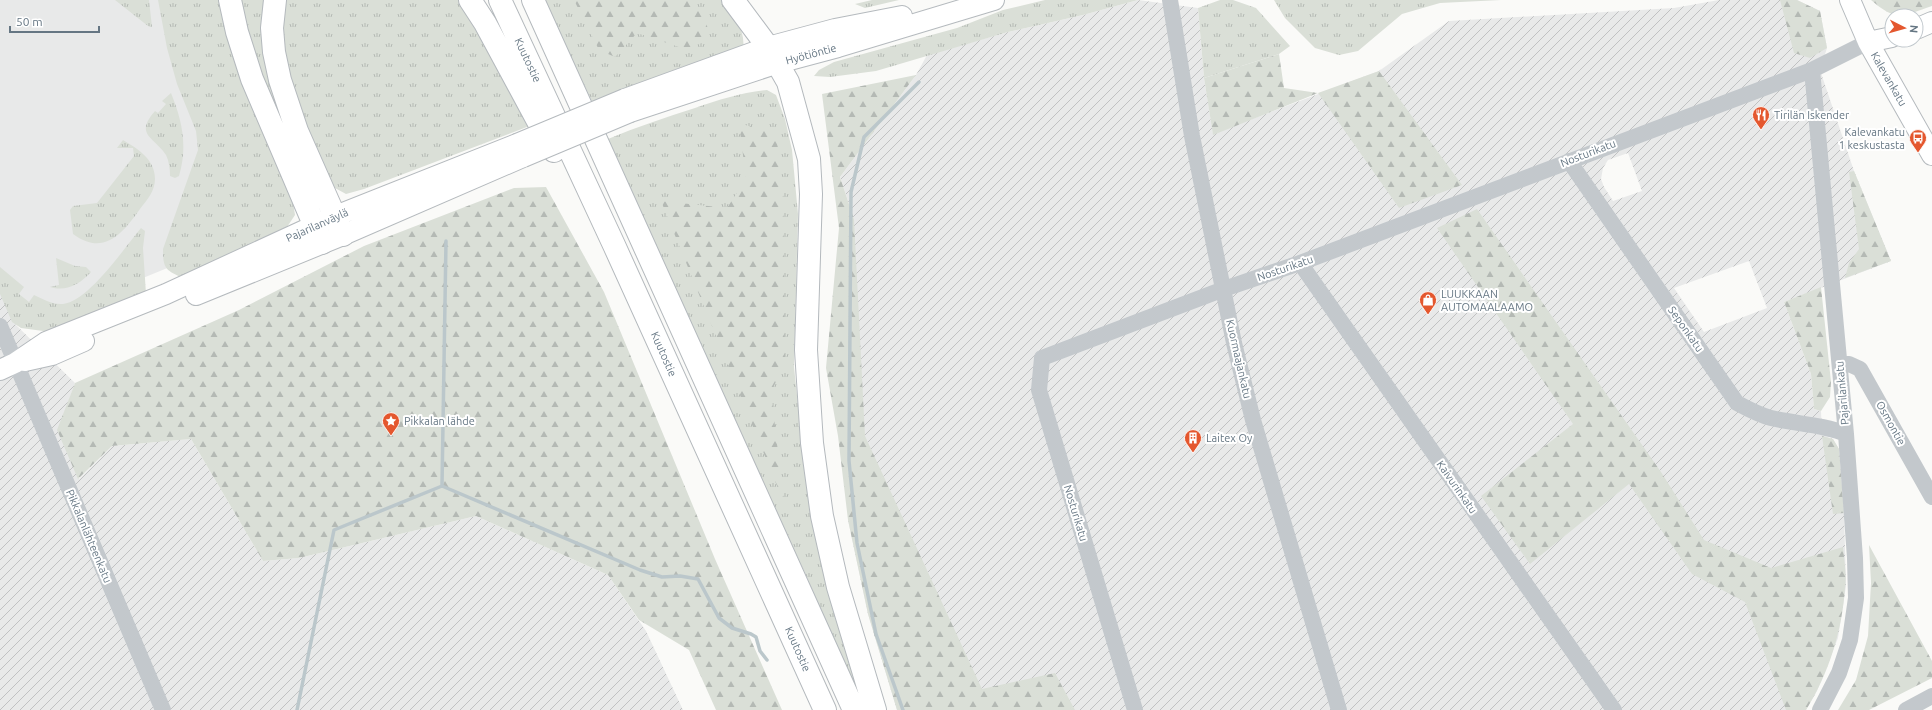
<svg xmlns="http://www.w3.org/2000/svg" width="1932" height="710" font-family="Ubuntu,sans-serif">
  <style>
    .built { fill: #e8e9e9 }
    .industrial { fill: url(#industrial-furrows); fill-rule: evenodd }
    .grass { fill: url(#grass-tufts) }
    .forest { fill: url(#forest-firs) }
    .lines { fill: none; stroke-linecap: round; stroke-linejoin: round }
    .stream { stroke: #bbc7cb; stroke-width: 3.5 }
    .major-casing { stroke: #b5babe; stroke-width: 22 }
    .highway-casing { stroke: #b4b9bd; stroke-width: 24 }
    .minor { stroke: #c3c8cc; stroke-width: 16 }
    .major { stroke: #fff; stroke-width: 20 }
    .highway { stroke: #fff; stroke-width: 22 }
    .major-bridge-casing { stroke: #b5babe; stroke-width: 22; stroke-linecap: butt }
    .major-bridge { stroke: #fff; stroke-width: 20 }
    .labels { text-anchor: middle; stroke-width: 4; stroke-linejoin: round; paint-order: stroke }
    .street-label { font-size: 11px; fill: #657683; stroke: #fff }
    .poi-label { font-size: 11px; fill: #657683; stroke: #fff; text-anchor: start }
  </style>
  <defs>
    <pattern id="industrial-furrows" width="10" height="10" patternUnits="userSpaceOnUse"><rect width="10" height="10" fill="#e8e9e9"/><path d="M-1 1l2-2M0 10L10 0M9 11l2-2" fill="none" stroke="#c0c1c2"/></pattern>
    <pattern id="grass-tufts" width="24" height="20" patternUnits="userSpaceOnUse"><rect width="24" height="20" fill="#dadfd7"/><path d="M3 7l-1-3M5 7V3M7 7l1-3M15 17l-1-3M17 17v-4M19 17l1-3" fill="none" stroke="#b4b9b4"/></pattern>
    <pattern id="forest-firs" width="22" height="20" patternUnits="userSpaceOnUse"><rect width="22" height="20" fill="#dadfd7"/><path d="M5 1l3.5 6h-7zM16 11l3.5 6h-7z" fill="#b4b9b4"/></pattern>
  </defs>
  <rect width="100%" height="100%" fill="#fafaf8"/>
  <!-- built -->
  <path class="built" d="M0,0H175L252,218L187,260L89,300L15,324L0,289Z"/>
  <!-- industrial -->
  <path class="industrial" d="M1138,0L1198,8L1204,78L1213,134L1379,71L1449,21L1674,8L1719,0H1797L1820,11L1827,48L1820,70L1854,171L1891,261L1784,302L1811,374L1814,409L1821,411L1822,435L1833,439L1839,449L1844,513L1846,586L1838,638L1817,691L1806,710H897L868,614L848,520L854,219L840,177L916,75L927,55L1008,32L1083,15ZM1628,153L1642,191L1613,201L1604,187L1601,179L1603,168L1608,160ZM1749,261L1767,308L1704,332L1674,288Z
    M0,289L15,324L75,383L58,430L79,479L112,446L191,439L263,561L299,558L476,516L608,575L646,631L683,710H0Z"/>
  <!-- grass -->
  <path class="grass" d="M115,0H149L152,27L148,26Z
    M158,0H220L222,18L238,68L293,202L295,215L287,227L183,278C165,270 163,268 163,249L198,150L196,131L177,84L167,48Z
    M238,0H266L319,206V212L262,84Z
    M284,0H459L532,125L364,189L346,194L335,188L319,164L287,83L280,17Z
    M544,0H722C734,15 746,30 743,50C691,60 641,83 593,104Z
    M872,0H899L865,8L855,4Z
    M1045,0H1138L1083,15L1008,32L876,71L830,77L814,76L819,70L834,62L957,28L1003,10Z
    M1220,0H1233L1256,8L1290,46L1279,54L1204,78L1198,8Z
    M1274,0H1501L1440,3L1402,14L1358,51L1339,55L1315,48L1285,18Z
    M767,90L776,95L785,119L792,150L798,214L794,367L806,481L823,567L857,692L804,571L754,465L608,139C637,127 666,117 695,108C719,100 742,92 767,90Z
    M171,93C182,120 188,146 179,176L175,178L170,176C170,169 169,161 166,155C154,137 134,135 155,111L158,113L166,104L162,101Z
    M123,140C138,149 155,159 155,179C155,191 147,200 140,209C123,233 104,257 73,234L70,210L73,206L97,203L134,156L133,148H117Z
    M141,228L145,231L143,248L146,294L48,336L43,331L21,328L12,322L0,294V267L24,287L19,294L29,302L34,295C43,299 53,305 63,304C89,301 124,248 141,228Z
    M56,258L75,266L86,267L91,272C80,284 67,292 50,287L59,285Z"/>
  <!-- forest -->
  <path class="forest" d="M574,0H687L705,16L710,40L685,49L637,33L615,57L599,50Z
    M1780,0H1797L1820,11L1827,48L1810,58L1794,53Z
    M1871,0H1932V6C1903,16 1896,22 1871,0Z
    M1279,54L1284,88L1318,93L1379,71L1462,185L1399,208L1318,93L1213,135L1204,78Z
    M916,75L840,177L854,219L865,436L982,689L1055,673L1075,710H897L868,614L848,520L838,436L826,368L839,228L822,94Z
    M739,123L776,134L783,186L785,363L771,392L784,503L661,201L727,208L746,179Z
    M1854,171L1891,261L1845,278L1849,263L1859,249L1849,172Z
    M546,187L604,292L715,559L782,710H716L689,650L639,620L608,575L476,516L299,558L263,561L191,439L112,446L78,479L57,430L75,383L239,310L364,246L514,188Z
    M1477,209L1661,472L1704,540L1771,568L1843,547C1844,560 1847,575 1845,588C1842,631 1829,673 1806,710H1786L1745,602L1692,574L1629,484L1530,564L1481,496L1573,424L1437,228Z
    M1821,287L1831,382L1830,397L1821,411L1814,409L1811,374L1784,302Z
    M1822,436L1833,439L1839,449L1844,513L1833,514Z
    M1869,545L1932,661V678L1869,710H1838L1856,680L1868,636L1871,583Z"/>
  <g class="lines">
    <!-- stream -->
    <path class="stream" d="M442,486L446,241
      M297,710L334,530L442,486L640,570L662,577L680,576L698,579L719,618L732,628L751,634L756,637L760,651L767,660
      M903,710L876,634L857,543L849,461L851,192L864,137L919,82"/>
    <!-- major casing -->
    <g class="major-casing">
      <path id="major" d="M1850,0L1868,42L1932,155
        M1916,29L1932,22
        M1868,42L1892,37
        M625,99L768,47L835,29L902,16
        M630,112L778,63L838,47L994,0
        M196,295L343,235L523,157
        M25,361L52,355L84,341
        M0,370L15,363L46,342L166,294L333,217L517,144"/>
    </g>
    <!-- highway casing -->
    <g class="highway-casing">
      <path id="highway" d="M230,0L237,32L252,79L322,243
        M275,0L272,28L274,52L280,80L297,131L343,235
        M470,0L485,23L554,151
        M500,0L614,245L825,710
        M533,0L854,710
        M733,0L768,47L788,82L809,159L811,194L806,350L812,443L822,516L838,587L875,710"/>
    </g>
    <!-- minor -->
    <path class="minor" d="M1170,0L1192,136L1234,343L1253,420L1339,710
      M1812,70L1846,434L1855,558L1856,598L1850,640L1839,673L1820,710
      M1569,161L1737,403C1748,409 1759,415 1771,418C1796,424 1822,424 1846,434
      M1300,263L1614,710
      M0,326L163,710
      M1840,364H1849L1860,369L1932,497
      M1135,710L1039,390L1042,358L1224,289L1300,263L1812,70L1868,42
      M1906,710L1932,696"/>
    <!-- major -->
    <use href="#major" class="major"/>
    <!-- highway -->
    <use href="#highway" class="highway"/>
    <!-- major-bridge casing -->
    <g class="major-bridge-casing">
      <path id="major-bridge" d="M517,144L625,99
        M523,157L630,112"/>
    </g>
    <!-- major-bridge -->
    <use href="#major-bridge" class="major-bridge"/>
  </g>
  <!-- icons -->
  <defs>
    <g id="restaurant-pin" transform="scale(0.9)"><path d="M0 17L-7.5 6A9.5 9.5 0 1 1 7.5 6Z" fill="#e4572e" stroke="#fff"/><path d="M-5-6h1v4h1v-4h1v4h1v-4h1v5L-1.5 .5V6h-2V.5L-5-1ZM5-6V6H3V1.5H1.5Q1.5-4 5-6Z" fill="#fff"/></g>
    <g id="bus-pin" transform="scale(0.9)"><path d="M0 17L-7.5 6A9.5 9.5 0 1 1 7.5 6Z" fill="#e4572e" stroke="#fff"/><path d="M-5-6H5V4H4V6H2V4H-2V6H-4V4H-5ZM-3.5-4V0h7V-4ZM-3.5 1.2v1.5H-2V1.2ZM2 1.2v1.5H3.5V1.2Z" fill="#fff"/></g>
    <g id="shop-pin" transform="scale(0.9)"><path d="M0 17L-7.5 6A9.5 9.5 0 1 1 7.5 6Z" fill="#e4572e" stroke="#fff"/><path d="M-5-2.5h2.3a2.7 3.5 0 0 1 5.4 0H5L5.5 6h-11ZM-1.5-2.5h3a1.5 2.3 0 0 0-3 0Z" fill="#fff"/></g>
    <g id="sight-pin" transform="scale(0.9)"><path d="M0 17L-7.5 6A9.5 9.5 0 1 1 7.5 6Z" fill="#e4572e" stroke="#fff"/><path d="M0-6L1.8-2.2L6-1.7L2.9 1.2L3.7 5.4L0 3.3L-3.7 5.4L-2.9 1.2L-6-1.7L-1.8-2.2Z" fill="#fff"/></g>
    <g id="building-pin" transform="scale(0.9)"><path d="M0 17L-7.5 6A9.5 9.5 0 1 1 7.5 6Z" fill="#e4572e" stroke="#fff"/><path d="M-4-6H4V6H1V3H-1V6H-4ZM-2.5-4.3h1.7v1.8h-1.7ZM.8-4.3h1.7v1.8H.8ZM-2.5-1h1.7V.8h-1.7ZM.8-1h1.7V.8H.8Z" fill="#fff"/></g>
  </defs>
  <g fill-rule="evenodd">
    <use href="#restaurant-pin" x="1761" y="115"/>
    <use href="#bus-pin" x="1918" y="138"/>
    <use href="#shop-pin" x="1428" y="300"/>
    <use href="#sight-pin" x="391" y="421"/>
    <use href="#building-pin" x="1193" y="438"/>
  </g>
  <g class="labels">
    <!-- street labels -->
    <g class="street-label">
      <text transform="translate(811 54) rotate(-15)" y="4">Hyötiöntie</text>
      <text transform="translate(528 60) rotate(65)" y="4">Kuutostie</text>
      <text transform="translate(1889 79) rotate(60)" y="4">Kalevankatu</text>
      <text transform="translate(1588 153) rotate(-21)" y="4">Nosturikatu</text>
      <text transform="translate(317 225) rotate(-24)" y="4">Pajarilanväylä</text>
      <text transform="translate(1285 268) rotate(-19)" y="4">Nosturikatu</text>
      <text transform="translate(1686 329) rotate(55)" y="4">Seponkatu</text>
      <text transform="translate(664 354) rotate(66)" y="4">Kuutostie</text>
      <text transform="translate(1239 359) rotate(77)" y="4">Kuormaajankatu</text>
      <text transform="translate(1842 393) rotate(-95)" y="4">Pajarilankatu</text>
      <text transform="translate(1891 423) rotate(61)" y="4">Osmontie</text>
      <text transform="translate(1457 487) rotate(55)" y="4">Kaivurinkatu</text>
      <text transform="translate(1076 513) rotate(73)" y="4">Nosturikatu</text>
      <text transform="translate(89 536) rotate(67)" y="4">Pikkalanlähteenkatu</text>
      <text transform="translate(798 649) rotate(66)" y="4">Kuutostie</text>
    </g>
    <!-- poi labels -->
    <g class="poi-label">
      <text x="1774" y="119">Tirilän Iskender</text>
      <text x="1905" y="136" text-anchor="end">Kalevankatu<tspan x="1905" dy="13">1 keskustasta</tspan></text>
      <text x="1441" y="298">LUUKKAAN<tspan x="1441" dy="13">AUTOMAALAAMO</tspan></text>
      <text x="404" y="425">Pikkalan lähde</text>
      <text x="1206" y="442">Laitex Oy</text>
    </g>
  </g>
  <!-- north arrow -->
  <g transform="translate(1904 28) rotate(96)"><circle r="19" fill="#ffffff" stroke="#c1c8cd"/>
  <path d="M0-3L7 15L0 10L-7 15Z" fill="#e4572e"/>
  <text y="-6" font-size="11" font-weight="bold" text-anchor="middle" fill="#657683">N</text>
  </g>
  <!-- scale -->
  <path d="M10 26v6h89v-6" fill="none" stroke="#657683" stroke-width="2"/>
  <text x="16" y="26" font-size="12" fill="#657683" stroke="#ffffff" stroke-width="3" paint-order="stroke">50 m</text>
</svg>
